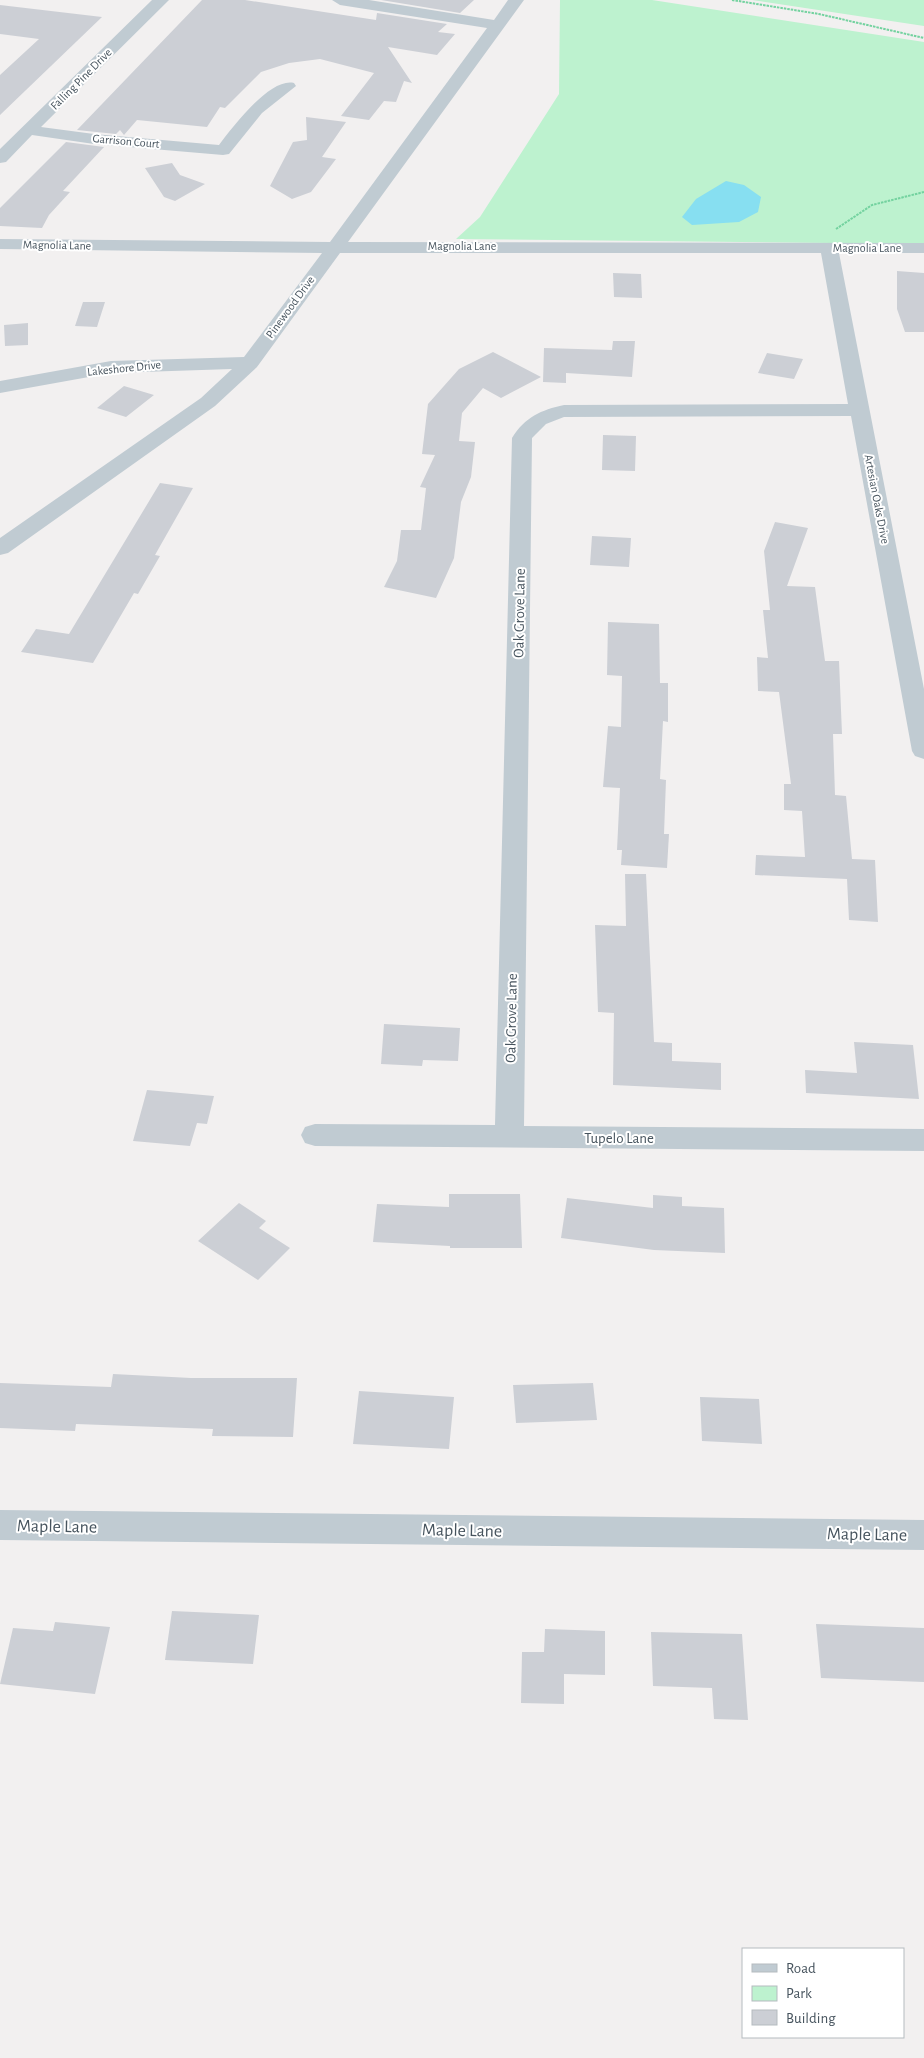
<svg xmlns="http://www.w3.org/2000/svg" width="924" height="2058" font-family="'Alegreya Sans',sans-serif">
  <style>
    .green { fill: #bdf2cf }
    .water { fill: #87dff1 }
    .building { fill: #cccfd5 }
    .lines { fill: none; stroke-linecap: round; stroke-linejoin: round }
    .path { stroke: #73d29f; stroke-width: 2; stroke-dasharray: 2.5 1; stroke-linecap: butt }
    .minor { fill: #c0cbd2; fill-rule: evenodd }
    .labels { text-anchor: middle; stroke-width: 4; stroke-linejoin: round; paint-order: stroke }
    .far-street-label { font-size: 12px; fill: #47545e; stroke: #fff }
    .street-label { font-size: 15px; fill: #47545e; stroke: #fff }
    .near-street-label { font-size: 18px; fill: #47545e; stroke: #fff }
  </style>
  <rect width="100%" height="100%" fill="#f2f0f0"/>
  <!-- green -->
  <path class="green" d="M560,0H652L924,42V244L456,239L480,217L559,94Z
    M752,0H924V26Z"/>
  <!-- water -->
  <path class="water" d="M726,181L744,185L761,197L758,212L739,222L692,225L682,217L696,199Z"/>
  <!-- building -->
  <path class="building" d="M202,0H245L376,20L377,13L447,24L438,32L455,34L437,55L388,47L412,83L404,81L396,102L384,101L369,120L341,116L374,73L320,59L289,63L261,72L225,108L220,107L207,127L137,120L124,135L120,130L116,134L77,130Z
    M381,0H474L460,13Z
    M0,5L102,17L0,115V75L39,39L0,34Z
    M306,117L346,122L322,157L336,159L311,192L292,199L270,186L293,142L307,140Z
    M66,142L104,147L63,191L70,192L49,215L42,228L0,226V208Z
    M172,163L180,175L205,184L175,201L164,197L145,168Z
    M897,271L924,273V332H905L897,309Z
    M613,273L641,274L642,298L614,297Z
    M83,302H105L97,327L75,326Z
    M28,323V345L5,346L4,325Z
    M613,341H635L632,377L566,373V383L543,382L544,348L612,350Z
    M493,352L541,377L501,398L483,388L462,413L459,441L475,442L471,477L461,502L454,558L436,598L384,587L397,561L401,530H421L426,488L420,487L435,455L422,454L428,404L459,369Z
    M767,353L803,359L794,379L758,373Z
    M124,386L154,395L126,417L97,408Z
    M603,435L636,436L635,471L602,470Z
    M160,483L193,488L155,555L160,556L138,594L134,593L93,663L21,652L36,629L69,634Z
    M775,522L808,528L787,586L815,587L825,661H839L842,734H833L835,795L846,796L852,859L875,860L878,922L849,920L847,879L755,875L756,855L805,857L802,811L784,810V784H791L779,692L758,691L757,657L768,658L763,610H770L764,551Z
    M592,536L631,538L629,567L590,565Z
    M608,622L659,624L660,683H668V722L663,721L660,779L666,780L664,834H669L667,868L621,865L622,850H617L620,788L603,787L608,726L621,727L622,676L607,675Z
    M625,874H646L654,1042L672,1043V1061L721,1063V1090L613,1085L614,1013L598,1012L595,925L626,926Z
    M384,1024L460,1028L458,1061L423,1060L422,1066L381,1064Z
    M854,1042L913,1045L919,1099L806,1093L805,1070L857,1073Z
    M147,1090L214,1096L207,1124L197,1123L190,1146L133,1141Z
    M449,1194H520L522,1248H450V1246L373,1242L377,1204L449,1207Z
    M653,1195L682,1197V1206L724,1208L725,1253L654,1250L561,1238L567,1198L653,1208Z
    M239,1203L266,1221L259,1228L290,1248L258,1280L198,1241Z
    M113,1374L191,1378H297L293,1437L212,1436L213,1429L76,1424L75,1431L0,1428V1383L111,1387Z
    M593,1383L597,1420L516,1423L513,1385Z
    M359,1391L454,1397L449,1449L353,1444Z
    M700,1397L759,1399L762,1444L702,1441Z
    M172,1611L259,1615L253,1664L165,1660Z
    M55,1622L110,1627L95,1694L0,1684L13,1628L53,1631Z
    M816,1624L924,1628V1682L821,1678Z
    M545,1629L605,1631V1675L564,1674V1704L521,1703L522,1652H544Z
    M651,1632L742,1634L748,1720L714,1719L712,1688L653,1686Z"/>
  <g class="lines">
    <!-- path -->
    <path class="path" d="M732,0L819,14L924,38
      M836,229L872,205L924,192"/>
    <!-- minor -->
    <path class="minor" d="M152,0H169L41,127L94,134L219,145C232,128 270,77 294,83L296,86L262,113L229,154L223,155L94,144L32,135L6,162L0,163V149Z
      M332,0H369L494,20L508,0H524L348,242L924,243V253H839L924,689V759L915,756L912,751L851,416L564,417L546,424L532,438L524,1126L924,1129V1151L315,1146L305,1143L301,1135L305,1127L315,1124L495,1125L512,438C525,417 541,410 564,405L848,404L821,253H340L257,367L215,406L8,553L0,555V538L201,398L232,369L111,373L0,393V381L111,361L244,357L322,253L0,249V239L330,242L487,28L340,5Z
      M0,1510L924,1520V1550L0,1540Z"/>
  </g>
  <g class="labels">
    <!-- far-street labels -->
    <g class="far-street-label">
      <text transform="translate(81 79) rotate(-45)" y="4">Falling Pine Drive</text>
      <text transform="translate(126 141) rotate(5)" y="4">Garrison Court</text>
      <text transform="translate(57 245) rotate(1)" y="4">Magnolia Lane</text>
      <text x="462" y="250">Magnolia Lane</text>
      <text x="867" y="252">Magnolia Lane</text>
      <text transform="translate(290 307) rotate(-54)" y="4">Pinewood Drive</text>
      <text transform="translate(124 368) rotate(-6)" y="4">Lakeshore Drive</text>
      <text transform="translate(877 499) rotate(79)" y="4">Artesian Oaks Drive</text>
    </g>
    <!-- street labels -->
    <g class="street-label">
      <text transform="translate(519 613) rotate(-89)" y="5">Oak Grove Lane</text>
      <text transform="translate(511 1018) rotate(-89)" y="5">Oak Grove Lane</text>
      <text x="619" y="1143">Tupelo Lane</text>
    </g>
    <!-- near-street labels -->
    <g class="near-street-label">
      <text transform="translate(57 1526) rotate(1)" y="6">Maple Lane</text>
      <text transform="translate(462 1530) rotate(1)" y="6">Maple Lane</text>
      <text transform="translate(867 1534) rotate(1)" y="6">Maple Lane</text>
    </g>
  </g>
  <!-- legend -->
  <rect x="742" y="1948" width="162" height="90" fill="#ffffff" stroke="#b5bbbf"/>
  <rect x="752" y="1964" width="25" height="8" fill="#c0cbd2" stroke="#b5bbbf"/>
  <text x="786" y="1973" font-size="15" fill="#47545e">Road</text>
  <rect x="752" y="1986" width="25" height="15" fill="#bdf2cf" stroke="#b5bbbf"/>
  <text x="786" y="1998" font-size="15" fill="#47545e">Park</text>
  <rect x="752" y="2010" width="25" height="15" fill="#cccfd5" stroke="#b5bbbf"/>
  <text x="786" y="2023" font-size="15" fill="#47545e">Building</text>
</svg>
